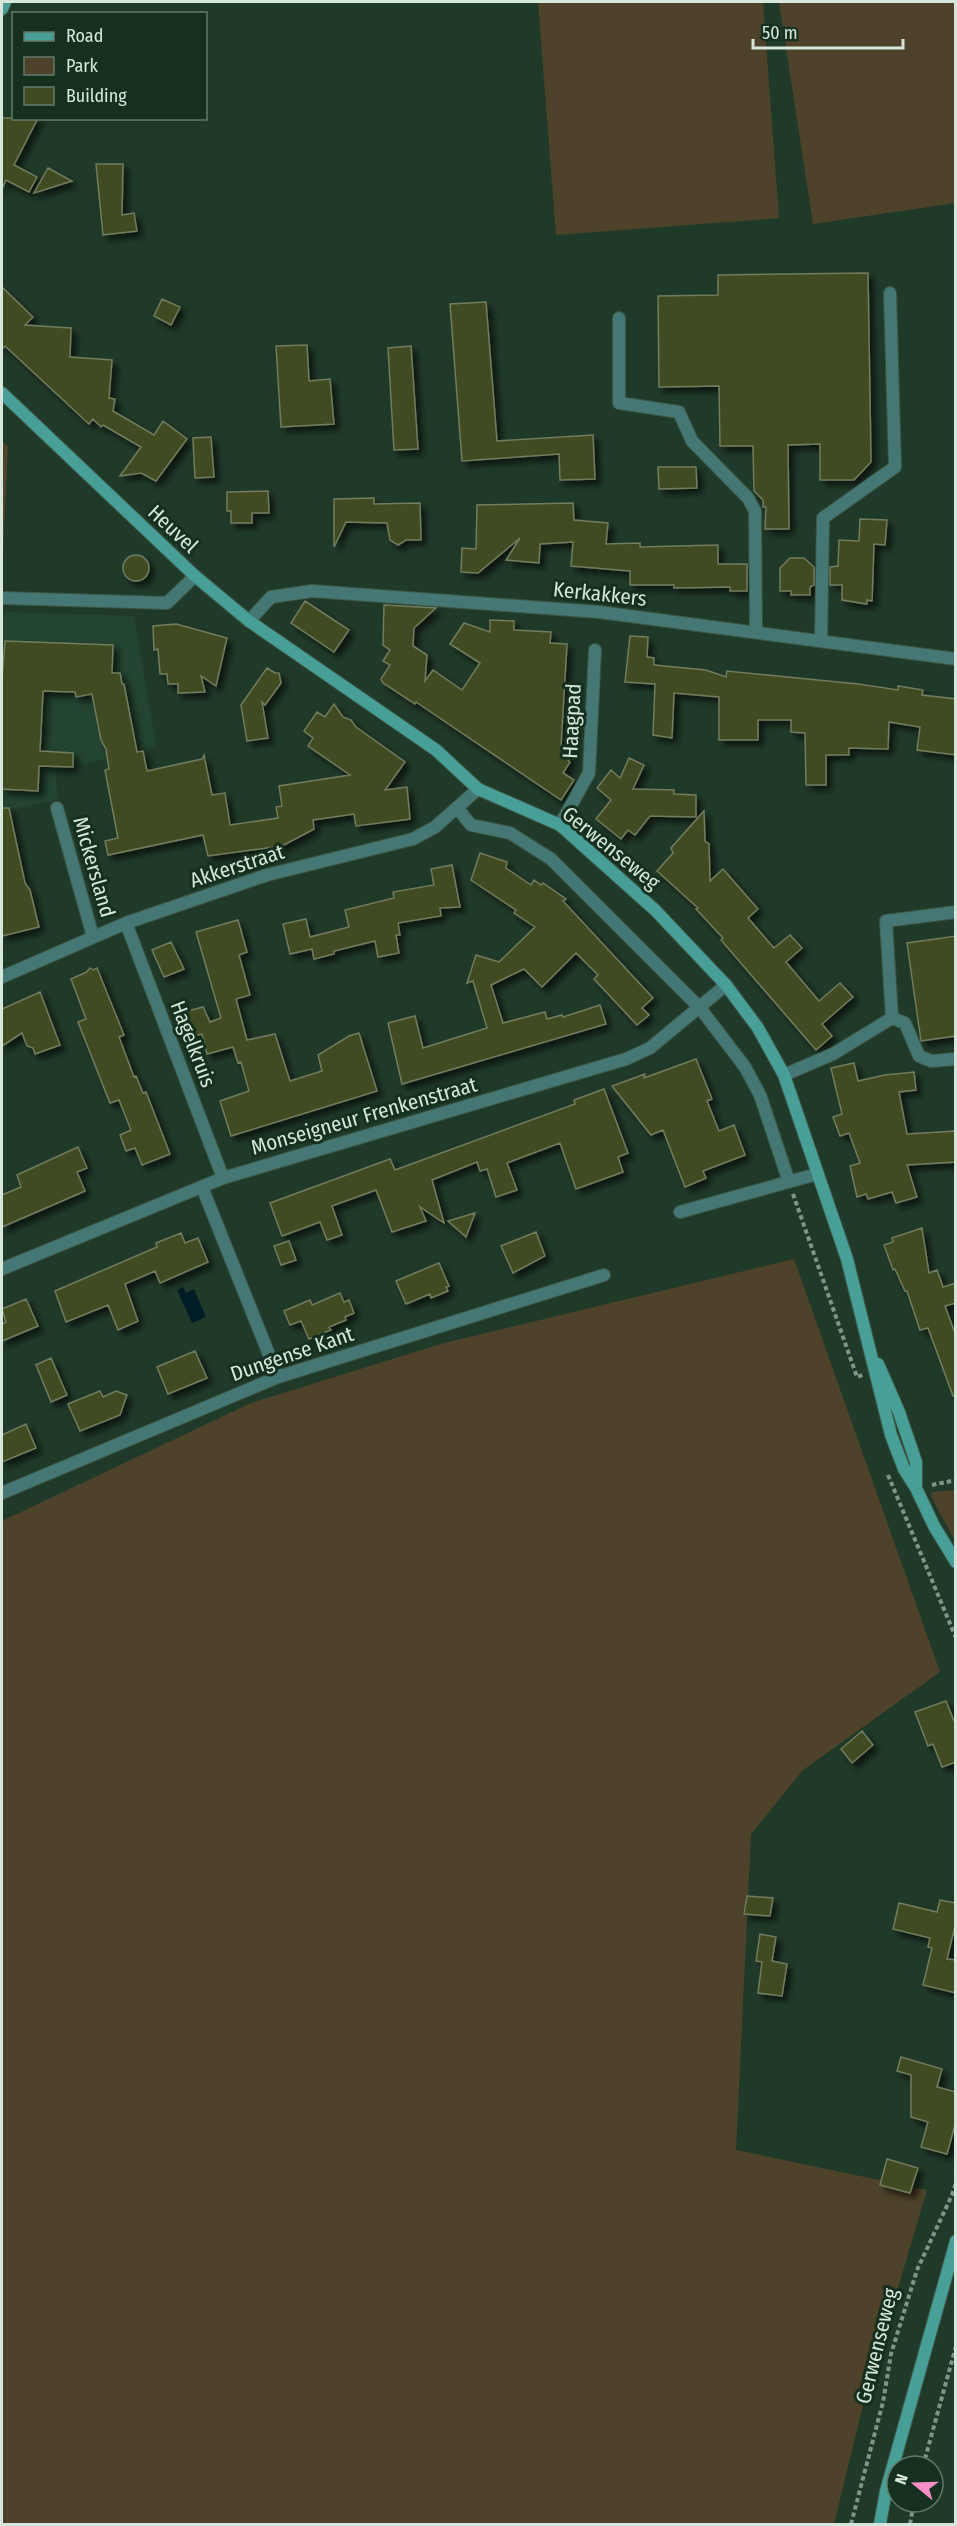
<svg xmlns="http://www.w3.org/2000/svg" width="957" height="2526" font-family="'Fira Sans Condensed',sans-serif">
  <style>
    .built { fill: #234430 }
    .green { fill: #4e432a }
    .water { fill: #001c25 }
    .building { fill: #404b21; stroke: #727b5e; stroke-width: 1.5; filter: url(#shadow) }
    .lines { fill: none; stroke-linecap: round; stroke-linejoin: round }
    .lane-casing { stroke: #3d5645; stroke-width: 14 }
    .street-casing { stroke: #3d5645; stroke-width: 14 }
    .secondary-casing { stroke: #3d5645; stroke-width: 14 }
    .path { stroke: #809587; stroke-width: 4; stroke-dasharray: 4.5 3; stroke-linecap: butt }
    .lane { stroke: #457874; stroke-width: 12 }
    .street { stroke: #457874; stroke-width: 12 }
    .secondary { stroke: #479f98; stroke-width: 12 }
    .labels { text-anchor: middle; stroke-width: 6; stroke-linejoin: round; paint-order: stroke }
    .street-label { font-size: 21px; fill: #d7e7db; stroke: #15301f }
  </style>
  <defs>
    <filter id="shadow"><feDropShadow dx="5" dy="5" stdDeviation="3" flood-color="#0009"/></filter>
  </defs>
  <rect width="100%" height="100%" fill="#203a29"/>
  <!-- built -->
  <path class="built" d="M2,612L134,616L156,745L56,772L57,800L2,811Z"/>
  <!-- green -->
  <path class="green" d="M538,2H763L779,218L556,235Z
    M779,2H955V203L813,224Z
    M2,441L8,446L2,577Z
    M794,1259L940,1672L803,1770L751,1834L736,2150L927,2190L862,2409L834,2524H2V1521L251,1403L444,1343Z
    M955,1490H956L955,1541L931,1496L932,1492Z"/>
  <!-- water -->
  <path class="water" d="M183,1287L186,1293L194,1289L206,1317L192,1323L177,1290Z"/>
  <!-- building -->
  <path class="building" d="M2,118H38L14,165L37,177L29,192L6,180L2,189Z
    M96,164H123L122,215L134,213L137,231L103,235Z
    M48,168L72,181L34,193Z
    M868,273L871,462L854,480H820V444L788,445L789,529H765L766,507H763V500L754,491L753,446H720L719,386L659,387L658,296L718,295V275Z
    M2,287L33,317L25,325L71,328L70,357L112,360L109,398L115,399L113,411L154,435L163,421L187,439L156,481L141,473L120,476L141,447L103,425L101,427L93,419L89,424L5,346L2,349Z
    M162,299L180,307L171,325L154,316Z
    M486,302L497,441L593,435L595,479L560,480L559,454L462,461L450,304Z
    M307,345L309,381L330,379L334,424L281,427L276,346Z
    M411,346L418,449L394,450L388,348Z
    M211,437L214,477L195,478L193,438Z
    M658,467H696L697,488L659,489Z
    M268,491L269,513H252V523H231V511H227V492Z
    M374,498V504L420,503L421,540H406L398,545L390,540L387,523L346,522L334,547V499Z
    M573,503L574,520L608,523L606,544L640,543V547L718,545V564H747V591H730V587L674,588V585H630V571L571,566L573,542L540,544L539,563L506,560L520,538L478,573L461,572L462,548L476,549L477,505Z
    M860,519L887,520L885,545L874,544L872,601L867,600V604L842,600V585H830V567L838,566L839,540L859,541Z
    M123 568a13 13 0 1 1 26 0a13 13 0 1 1-26 0Z
    M790,558H804L814,567V585L810,587V595H791V591H780V568Z
    M305,601L349,630L334,652L291,623Z
    M384,605L436,608L414,628L413,646L427,655L425,681L433,670L462,690L480,663L450,644L464,623L490,632V620L514,621V630L551,632L550,643L567,644L561,747L572,754L568,760L570,762L563,773L574,780L561,800L416,702L415,704L383,683L381,679L390,665L383,661L390,650L383,645Z
    M176,624L227,638L216,686L201,676L205,692L178,693V684H168L167,674H160L158,649L154,650L153,626Z
    M630,636L648,637L647,657L654,658V665L706,670L726,677L727,671L858,684L898,690V686L923,690L922,695L956,699V755L917,750L920,727L889,722L888,749L849,748V755H826V785H806L805,733L791,732V720H758V740H719V697L674,693L672,738L653,735L655,684L625,682Z
    M5,641L113,645L112,673H120L122,684H124L137,752L143,751L147,771L202,759L204,755L212,795L225,793L230,825L278,818L276,807L282,806L279,786L350,775L308,746L313,738L304,731L317,712L325,717L334,704L343,717L351,720L356,727L405,762L385,790L407,787L410,819L356,826L354,814L313,820L314,829L282,846L208,856L203,835L108,855L105,841L118,838L105,770L109,769L106,749L101,740L92,694L76,697L75,692L43,691L40,751L73,753V767L39,766L38,791L2,789V678Z
    M267,668L275,673H279L281,683L265,705L262,702L268,738L247,741L241,705Z
    M629,758L644,765L633,789L674,790V794L696,795V817L650,816L635,835L628,830L621,839L596,819L611,800L597,788L611,770L620,778Z
    M2,808H9L25,883L30,890L39,927L2,936Z
    M704,811L705,841L709,844L710,881L723,869L758,909L748,918L774,948L790,935L802,948L786,962L819,1001L840,983L853,997L822,1024L832,1036L816,1050L721,940L723,938L696,909L698,908L657,871L673,853L671,848Z
    M480,853L507,862L506,868L531,885L534,880L541,885L543,883L566,899L563,901L653,998L642,1008L649,1015L637,1025L594,979L598,975L576,953L542,987L524,969L491,985L503,1023L545,1012L547,1019L562,1015L563,1017L600,1005L606,1024L402,1084L388,1023L415,1016L423,1048L487,1028L473,981L467,983L476,955L499,962L535,927L514,913L516,910L471,880Z
    M452,865L460,907L440,908L441,916L398,923L400,935H396L399,953L378,957L375,941L334,951V954L314,959L312,949L290,954L283,924L306,919L310,937L349,927L345,910L394,898L393,892L434,885L431,869Z
    M238,920L247,952L239,955L250,995L236,999L247,1040L275,1034L290,1081L322,1071L318,1055L349,1036L359,1033L377,1091L231,1136L220,1101L249,1091L241,1062L238,1063L233,1047L207,1054L202,1034L190,1037L184,1012L203,1007L210,1022L221,1018L196,932Z
    M956,936V1036L921,1041L907,943Z
    M171,942L184,969L164,977L152,950Z
    M90,968L93,970L97,968L124,1035L119,1037L134,1077L136,1076L143,1093L146,1092L170,1154L142,1165L135,1148L126,1151L120,1135L131,1130L119,1100L110,1103L78,1022L86,1019L71,979L87,972Z
    M40,992L60,1045L35,1054L33,1048L27,1046L22,1033L2,1046V1009Z
    M696,1059L712,1099L707,1101L719,1131L734,1125L745,1155L703,1171L706,1178L685,1187L663,1130L651,1135L612,1086L645,1074L644,1078Z
    M854,1063L858,1081L885,1075L914,1072L916,1090L899,1092L907,1134L955,1131L956,1162L907,1165L917,1197L896,1203L892,1192L868,1199L866,1194L857,1197L850,1166L860,1163L849,1133L840,1136L833,1117L842,1114L831,1068Z
    M604,1089L628,1153L618,1157L623,1172L576,1189L560,1143L507,1163L517,1190L496,1197L487,1169L480,1171L477,1162L432,1180L444,1223L420,1207L426,1221L392,1232L376,1190L332,1206L342,1235L327,1240L320,1222L282,1236L270,1203L390,1159L395,1170L575,1104L574,1100Z
    M78,1147L87,1168L77,1172L85,1191L2,1227V1195L21,1187L17,1175Z
    M475,1213L466,1237L448,1221Z
    M922,1228L929,1273L937,1270L943,1287L956,1283V1303L945,1306L956,1336V1396H953L928,1328L920,1330L907,1291H905L895,1269L893,1270L884,1245L893,1242L892,1238Z
    M536,1232L545,1256L513,1273L501,1246Z
    M181,1233L185,1243L198,1238L208,1262L160,1283L155,1271L125,1284L138,1321L118,1330L108,1305L66,1322L55,1291L157,1247L156,1243Z
    M289,1241L296,1260L281,1265L274,1246Z
    M439,1263L449,1286L446,1287L448,1291L431,1298L430,1294L406,1304L396,1281Z
    M340,1293L344,1302L349,1300L354,1313L345,1317L346,1320L329,1327L331,1330L309,1339L301,1321L290,1325L284,1311L310,1300L312,1305Z
    M26,1299L38,1326L2,1341V1324L6,1322L2,1309Z
    M195,1351L207,1378L168,1394L157,1367Z
    M51,1358L67,1395L51,1402L36,1365Z
    M100,1391L103,1397L116,1391L127,1395L120,1415L80,1431L68,1404Z
    M26,1424L36,1448L2,1462V1435Z
    M946,1701L956,1726V1762L942,1767L933,1744L928,1746L915,1712Z
    M862,1731L873,1745L852,1763L841,1749Z
    M747,1896L773,1898L770,1916L744,1914Z
    M940,1900L956,1903V1922L947,1959L956,1960V1993L923,1985L932,1948L928,1947L930,1938L893,1929L899,1903L937,1912Z
    M760,1934L776,1937L772,1961L787,1964L782,1996L758,1993L762,1962L756,1961Z
    M901,2057L942,2069L937,2087L956,2092V2121L947,2154L921,2147L928,2122L911,2117V2075L897,2071Z
    M887,2159L918,2168L910,2193L880,2185Z"/>
  <g class="lines">
    <!-- lane casing -->
    <g class="lane-casing">
      <path id="lane" d="M619,318V403L679,412L692,441L748,498L755,511L756,632
        M821,641L823,518L895,467L890,293
        M57,808L93,937
        M892,1018L905,1023L919,1056L931,1061L956,1059
        M784,1075L833,1054L892,1018L886,921L956,912"/>
    </g>
    <!-- street casing -->
    <g class="street-casing">
      <path id="street" d="M2,598L167,603L195,576
        M249,621L271,597L312,591L599,612L956,659
        M458,809L471,825L510,833L551,859L700,1008L745,1067L760,1095L789,1182
        M560,825L589,773L595,650
        M126,923L223,1178
        M2,977L126,923L267,875L413,839L435,827L478,789
        M202,1187L278,1377
        M680,1212L817,1174
        M2,1269L223,1178L626,1059L650,1048L726,985
        M2,1493L278,1377L604,1275"/>
    </g>
    <!-- secondary casing -->
    <g class="secondary-casing">
      <path id="secondary" d="M2,9L5,2
        M2,393L195,576L249,621L436,750L478,789L560,825L655,910L726,985L758,1028L784,1075L847,1259L891,1435L904,1469L916,1488L934,1526L956,1562
        M878,1364L899,1412L916,1462V1486
        M880,2524L886,2491L956,2241"/>
    </g>
    <!-- path -->
    <path class="path" d="M954,216H956
      M793,1194L857,1377L863,1375
      M888,1475L956,1638
      M932,1485L956,1480
      M923,2466L956,2346
      M851,2524L883,2402L891,2354L917,2270L952,2195L956,2183
      M910,2524L914,2502"/>
    <!-- lane -->
    <use href="#lane" class="lane"/>
    <!-- street -->
    <use href="#street" class="street"/>
    <!-- secondary -->
    <use href="#secondary" class="secondary"/>
  </g>
  <g class="labels">
    <!-- street labels -->
    <g class="street-label">
      <text transform="translate(173 529) rotate(43)" y="7">Heuvel</text>
      <text transform="translate(600 594) rotate(6)" y="7">Kerkakkers</text>
      <text transform="translate(572 721) rotate(-87)" y="7">Haagpad</text>
      <text transform="translate(611 848) rotate(39)" y="7">Gerwenseweg</text>
      <text transform="translate(237 866) rotate(-18)" y="7">Akkerstraat</text>
      <text transform="translate(94 867) rotate(74)" y="7">Mickersland</text>
      <text transform="translate(193 1044) rotate(69)" y="7">Hagelkruis</text>
      <text transform="translate(364 1116) rotate(-16)" y="7">Monseigneur Frenkenstraat</text>
      <text transform="translate(292 1354) rotate(-19)" y="7">Dungense Kant</text>
      <text transform="translate(877 2346) rotate(-76)" y="7">Gerwenseweg</text>
    </g>
  </g>
  <!-- border -->
  <rect width="957" height="2526" fill="none" stroke="#d7e7db" stroke-width="6"/>
  <!-- legend -->
  <rect x="12" y="12" width="195" height="108" fill="#15301f" stroke="#63796a" stroke-width="1.5"/>
  <rect x="24" y="32" width="30" height="9" fill="#479f98" stroke="#63796a" stroke-width="1.5"/>
  <text x="66" y="42" font-size="18" fill="#d7e7db">Road</text>
  <rect x="24" y="57" width="30" height="18" fill="#4e432a" stroke="#63796a" stroke-width="1.5"/>
  <text x="66" y="72" font-size="18" fill="#d7e7db">Park</text>
  <rect x="24" y="87" width="30" height="18" fill="#404b21" stroke="#63796a" stroke-width="1.5"/>
  <text x="66" y="102" font-size="18" fill="#d7e7db">Building</text>
  <!-- north arrow -->
  <g transform="translate(915 2484) rotate(289)"><circle r="28" fill="#15301f" stroke="#63796a" stroke-width="1.5"/>
  <path d="M0-4.5L10 22L0 15L-10 22Z" fill="#f98fc9"/>
  <text y="-9" font-size="16" font-weight="bold" text-anchor="middle" fill="#d7e7db">N</text>
  </g>
  <!-- scale -->
  <path d="M753 39v9h150v-9" fill="none" stroke="#d7e7db" stroke-width="3"/>
  <text x="762" y="39" font-size="18" fill="#d7e7db" stroke="#15301f" stroke-width="4.5" paint-order="stroke">50 m</text>
</svg>
